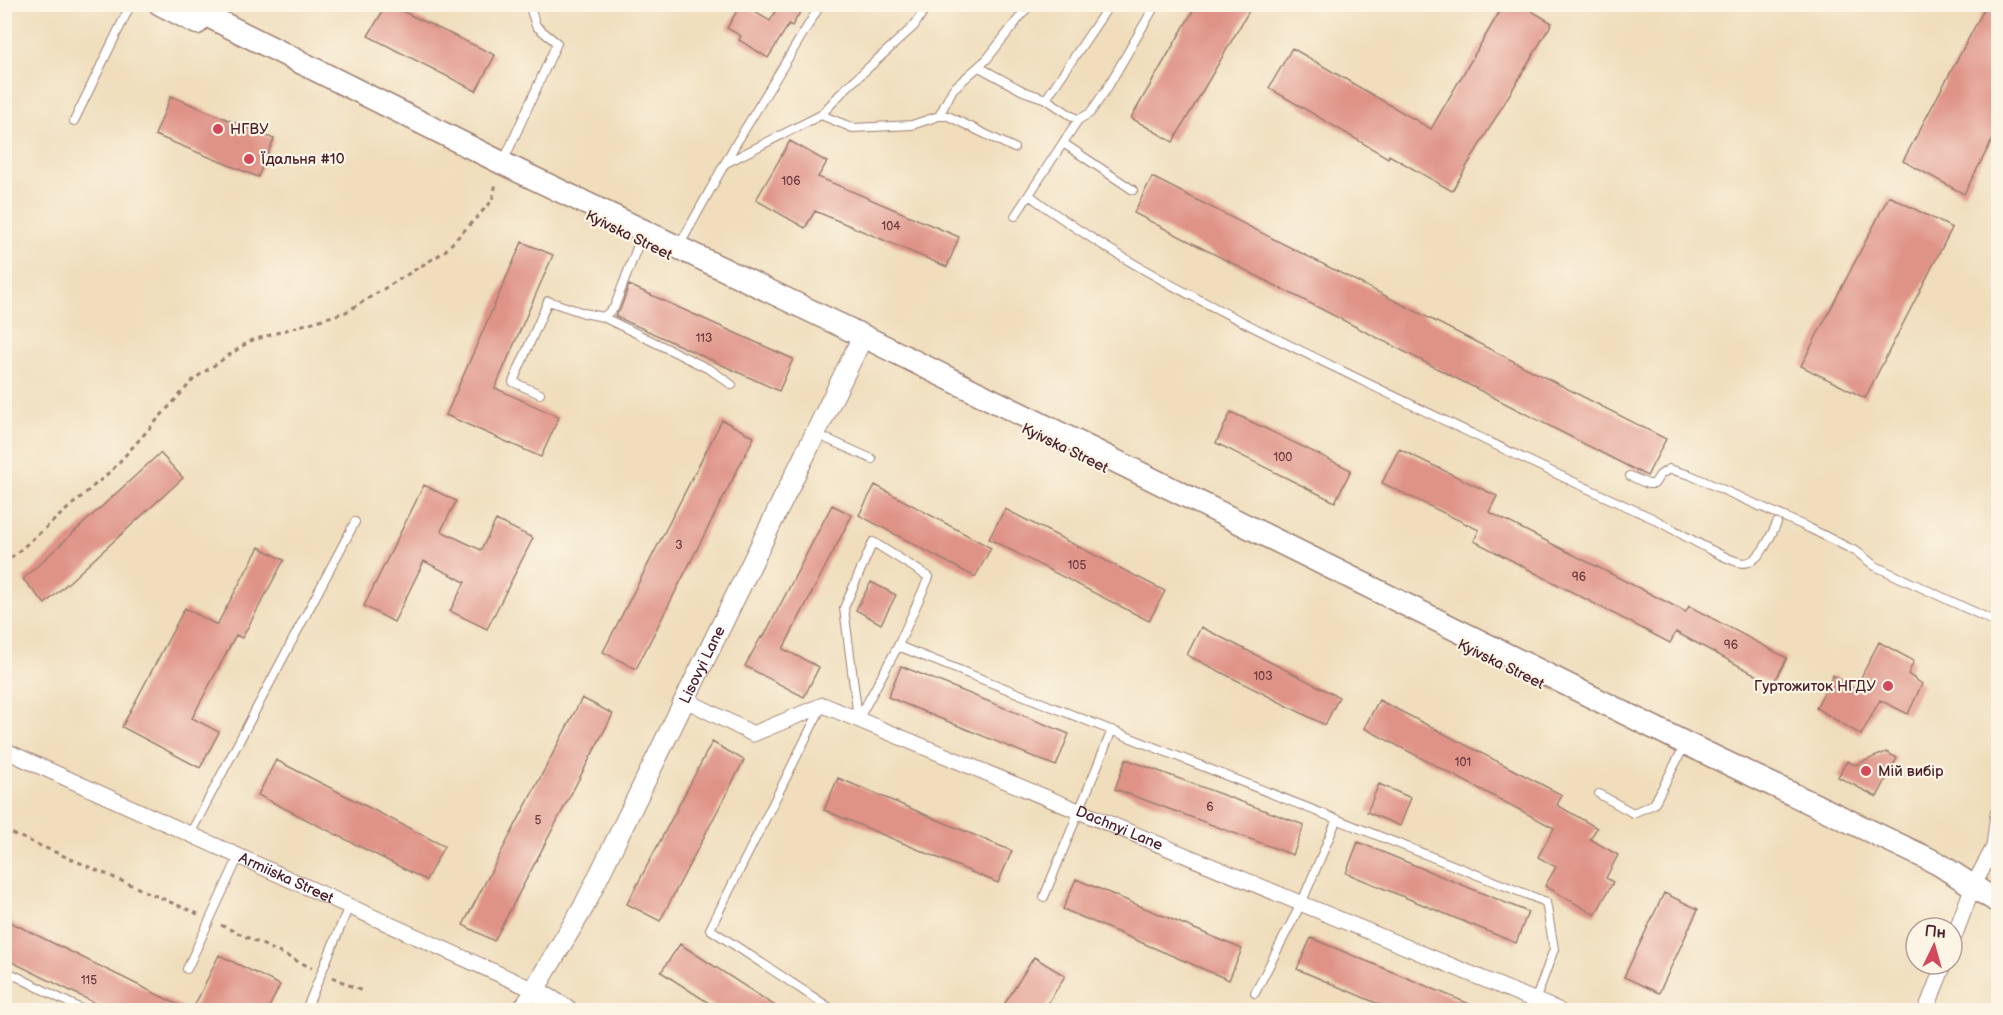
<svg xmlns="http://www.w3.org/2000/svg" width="2003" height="1015" font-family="'Balsamiq Sans',sans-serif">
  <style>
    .building { fill: #df9286 }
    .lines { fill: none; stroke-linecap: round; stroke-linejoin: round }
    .service-casing { stroke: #9c7e73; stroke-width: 10 }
    .minor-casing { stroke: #9c7e73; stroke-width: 17 }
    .tertiary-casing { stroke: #9c7e73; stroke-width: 22 }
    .secondary-casing { stroke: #9c7e73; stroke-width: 25 }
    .path { stroke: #9c7e73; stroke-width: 3; stroke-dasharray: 4.5 4.5; stroke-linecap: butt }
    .service { stroke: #fff; stroke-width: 8 }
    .minor { stroke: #fff; stroke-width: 15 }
    .tertiary { stroke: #fff; stroke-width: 20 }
    .secondary { stroke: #fff; stroke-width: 22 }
    .poi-dot { fill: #d1495b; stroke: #fcf5e5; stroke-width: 2 }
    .labels { text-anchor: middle; stroke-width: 4.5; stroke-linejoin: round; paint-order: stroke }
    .number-label { font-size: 12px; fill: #6f3c42 }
    .poi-label { font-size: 15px; fill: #4a1f2b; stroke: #fcf5e5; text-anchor: start }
    .street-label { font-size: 15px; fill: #4a1f2b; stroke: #fcf5e5 }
  </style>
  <rect width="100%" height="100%" fill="#fcf5e5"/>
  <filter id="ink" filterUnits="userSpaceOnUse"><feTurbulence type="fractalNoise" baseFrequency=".0167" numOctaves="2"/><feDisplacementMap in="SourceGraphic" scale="12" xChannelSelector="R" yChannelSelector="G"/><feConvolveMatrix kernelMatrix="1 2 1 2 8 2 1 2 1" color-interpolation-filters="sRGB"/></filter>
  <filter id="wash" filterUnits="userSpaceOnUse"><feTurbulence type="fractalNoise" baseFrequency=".008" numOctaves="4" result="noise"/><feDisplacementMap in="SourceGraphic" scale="24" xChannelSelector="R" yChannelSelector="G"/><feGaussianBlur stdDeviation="1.35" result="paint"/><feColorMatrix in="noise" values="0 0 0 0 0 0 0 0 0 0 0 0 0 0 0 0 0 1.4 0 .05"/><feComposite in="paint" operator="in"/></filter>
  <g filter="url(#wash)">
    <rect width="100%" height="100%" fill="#efddbb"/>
    <g id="blocks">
      <!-- building -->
      <path class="building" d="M387,4L495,55L476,91L368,36Z
        M741,4L770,21L780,4H805L792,26L789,24L768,58L739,40L741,36L727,28Z
        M1197,4H1253L1173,142L1131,118Z
        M1504,4H1520L1552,23L1452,191L1389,155L1388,158L1269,88L1292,48L1431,129Z
        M1987,4H1998V129L1964,194L1903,161Z
        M171,96L274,139L258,177L155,135Z
        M790,141L827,162L818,177L959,237L947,267L815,211L805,228L756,200Z
        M1152,177L1666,439L1647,476L1134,213Z
        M1889,196L1952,228L1865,398L1801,366Z
        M522,242L553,255L495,388L559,417L541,457L446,415Z
        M629,285L793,359L779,391L615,316L620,310Z
        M1231,412L1351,470L1335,502L1216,443Z
        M722,420L754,437L636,669L603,652Z
        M1399,449L1497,496L1489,512L1686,612L1689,606L1787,658L1773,684L1676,632L1670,643L1474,541L1479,530L1382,483Z
        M160,453L183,478L45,604L23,579Z
        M424,485L456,501L441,531L460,540L481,550L496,520L533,538L487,629L450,611L465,582L424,561L394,622L364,606Z
        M875,485L991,548L975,577L859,515Z
        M832,505L852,515L783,649L819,667L804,697L745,666L761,637L763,638Z
        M1005,509L1165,591L1149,621L989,539Z
        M259,547L284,560L242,638L236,635L192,718L219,732L200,768L122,727L185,608L217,625Z
        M871,582L896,595L881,624L856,610Z
        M1201,627L1339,697L1325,725L1187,655Z
        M1879,642L1914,661L1908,674L1922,684L1908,714L1880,700L1861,735L1816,708L1833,675L1855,689Z
        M901,666L1069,734L1056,766L888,697Z
        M582,698L613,714L494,941L463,925Z
        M1379,700L1562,795L1557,805L1597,828L1590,839L1618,855L1606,878L1613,882L1595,915L1545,886L1556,867L1538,857L1554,828L1364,728Z
        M712,742L744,760L660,921L627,904Z
        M1886,752L1897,758L1877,797L1838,777L1847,761L1855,765Z
        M1126,759L1304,825L1293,855L1115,789Z
        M276,760L444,846L426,880L258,795Z
        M838,778L1012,851L998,883L824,810Z
        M1379,784L1411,798L1400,826L1367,812Z
        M1358,842L1528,912L1516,943L1346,873Z
        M1076,879L1242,949L1229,980L1063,909Z
        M1664,893L1698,909L1659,993L1624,977Z
        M4,919L191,1011H111L4,958Z
        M1311,938L1484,1010V1011H1395L1297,969Z
        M680,944L783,1011H721L661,972Z
        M219,955L280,985L267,1011H192Z
        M1034,957L1065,976L1043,1011H1000Z"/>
    </g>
  </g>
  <g filter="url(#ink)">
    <use href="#blocks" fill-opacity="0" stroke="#9c7e73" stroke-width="1.5"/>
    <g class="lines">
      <!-- service casing -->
      <g class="service-casing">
        <path id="service" d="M979,67L1023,91L1046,99L1078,120L1015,216
          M1046,99L1110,4
          M821,115L853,128L912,125L939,116L953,89L987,59L1030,4
          M939,116H948L1014,148
          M1078,120L1090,113L1106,90L1156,4
          M74,121L131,4
          M1063,143L1133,190
          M504,160L557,43L536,26L529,4
          M726,163L821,115L844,90L914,26L928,4
          M1029,195C1122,265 1230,316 1334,367C1439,418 1543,469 1650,517C1669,526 1728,563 1744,563C1760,563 1771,535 1777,523
          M679,246L734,147L821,4
          M603,317L711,370L732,385
          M540,394L513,382L548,301L584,313L603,317L614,308L640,240
          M816,434L872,459
          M1630,476L1648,484H1654L1660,475L1669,469L1690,475L1809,528L1857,552L1875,566L1998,623
          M821,708L710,929L833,1010
          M858,718L844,608L873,542L929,577L898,646
          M858,720L898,646L1546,902L1554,949L1535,1001
          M1599,794L1633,813L1654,804L1685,745
          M190,834L355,522
          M1044,897L1112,730
          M187,969L239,856
          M4,970L83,1010
          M1255,993L1301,904L1337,819
          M306,1010L349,906"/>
      </g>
      <!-- minor casing -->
      <g class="minor-casing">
        <g id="minor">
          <path id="s1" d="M684,699L753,734L823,705L1558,1010"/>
          <path id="s2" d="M4,750L534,990L519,1010"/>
          <path d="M1952,942L1973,886L1994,847L1998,814"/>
          <path d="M1926,1010L1944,964"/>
        </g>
      </g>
      <!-- tertiary casing -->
      <g class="tertiary-casing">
        <g id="tertiary">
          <path id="s3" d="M567,1010L534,990L583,908L863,336"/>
        </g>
      </g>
      <!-- secondary casing -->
      <g class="secondary-casing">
        <path id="secondary" d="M160,4L197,23
          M184,4L502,163L863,336L1685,743L1937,863L1998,902"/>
      </g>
      <!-- path -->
      <path class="path" d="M4,564L112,470L194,379L250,341L346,312L444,252L492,201L496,183
        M4,830L198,914
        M221,925L312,968
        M332,977L364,992"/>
      <!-- service -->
      <use href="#service" class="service"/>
      <!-- minor -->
      <use href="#minor" class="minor"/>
      <!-- tertiary -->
      <use href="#tertiary" class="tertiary"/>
      <!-- secondary -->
      <use href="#secondary" class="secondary"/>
    </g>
  </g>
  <!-- markers -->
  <g class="poi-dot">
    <circle cx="218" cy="129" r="6"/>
    <circle cx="249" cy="159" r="6"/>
    <circle cx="1888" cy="686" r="6"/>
    <circle cx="1866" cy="771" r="6"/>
  </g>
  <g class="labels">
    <!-- number labels -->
    <g class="number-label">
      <text x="791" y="185">106</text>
      <text x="891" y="230">104</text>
      <text x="704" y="342">113</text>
      <text x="1283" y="461">100</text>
      <text x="679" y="549">3</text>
      <text x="1077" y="569">105</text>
      <text x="1579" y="581">96</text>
      <text x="1731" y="649">96</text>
      <text x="1263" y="680">103</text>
      <text x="1463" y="766">101</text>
      <text x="1210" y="811">6</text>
      <text x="538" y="824">5</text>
      <text x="89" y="984">115</text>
    </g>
    <!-- poi labels -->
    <g class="poi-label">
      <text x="230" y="134">НГВУ</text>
      <text x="261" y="164">Їдальня #10</text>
      <text x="1876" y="691" text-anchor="end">Гуртожиток НГДУ</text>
      <text x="1878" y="776">Мій вибір</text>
    </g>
    <!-- street labels -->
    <g class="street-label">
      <text transform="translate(629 235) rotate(26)" y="5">Kyivska Street</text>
      <text transform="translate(1065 448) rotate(26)" y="5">Kyivska Street</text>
      <text dy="5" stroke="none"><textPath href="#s3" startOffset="405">Lisovyi Lane</textPath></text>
      <text transform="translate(1501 664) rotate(26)" y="5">Kyivska Street</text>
      <text dy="5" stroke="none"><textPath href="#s1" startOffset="474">Dachnyi Lane</textPath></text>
      <text dy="5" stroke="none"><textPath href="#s2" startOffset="310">Armiiska Street</textPath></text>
    </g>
  </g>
  <!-- margin -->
  <rect width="2003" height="1015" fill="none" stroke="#fcf5e5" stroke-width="24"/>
  <!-- north arrow -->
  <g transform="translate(1934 946) rotate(5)"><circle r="28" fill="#fcf5e5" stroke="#b59f9b" stroke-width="1.5"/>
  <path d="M0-4.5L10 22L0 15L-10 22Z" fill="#d1495b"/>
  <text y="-9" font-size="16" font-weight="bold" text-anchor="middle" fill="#4a1f2b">Пн</text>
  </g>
</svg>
